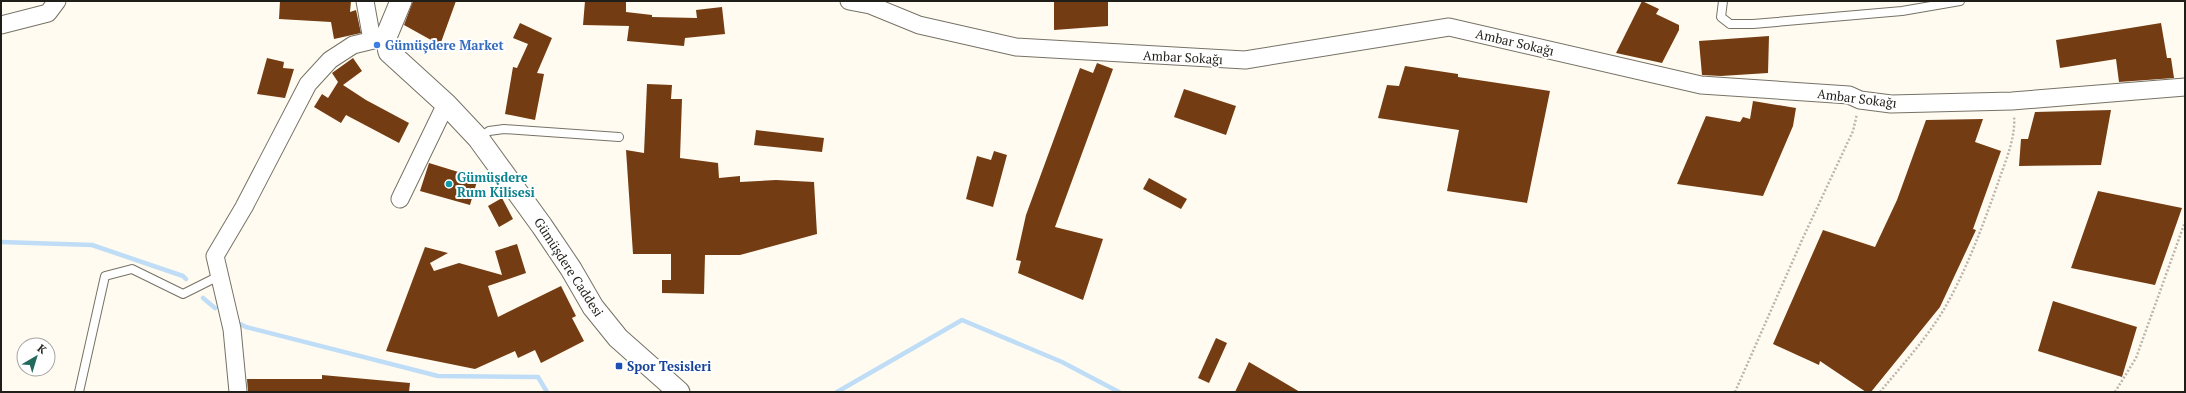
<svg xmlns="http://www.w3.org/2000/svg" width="2186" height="393" font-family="'PT Serif',serif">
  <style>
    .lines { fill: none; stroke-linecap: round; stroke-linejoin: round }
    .stream { stroke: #bfddf6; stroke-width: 4.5 }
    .building { fill: #743c12 }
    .service-casing { stroke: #767266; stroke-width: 10 }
    .minor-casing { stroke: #767266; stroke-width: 19 }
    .tertiary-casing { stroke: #767266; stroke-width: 23 }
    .path { stroke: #bab6ad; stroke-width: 2.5; stroke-dasharray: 2 2; stroke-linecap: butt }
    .service { stroke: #fff; stroke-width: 8 }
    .minor { stroke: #fff; stroke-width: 17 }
    .tertiary { stroke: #fff; stroke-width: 21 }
    .shop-dot { fill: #3f7fe0; stroke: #fff; stroke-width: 1.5 }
    .culture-dot { fill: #0f9aa8; stroke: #fff; stroke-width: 1.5 }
    .transit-dot { fill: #1a4fb4; stroke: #fff; stroke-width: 1.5 }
    .labels { text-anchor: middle; stroke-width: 4; stroke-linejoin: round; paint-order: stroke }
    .street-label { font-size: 13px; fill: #201e19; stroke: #fff }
    .shop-label { font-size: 13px; font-weight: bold; fill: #366cbe; stroke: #fff; text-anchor: start }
    .culture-label { font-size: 13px; font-weight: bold; fill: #0d838f; stroke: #fff; text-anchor: start }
    .transit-label { font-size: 13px; font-weight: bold; fill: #164399; stroke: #fff; text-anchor: start }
  </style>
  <rect width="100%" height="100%" fill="#fffbf0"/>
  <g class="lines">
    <!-- stream -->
    <path class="stream" d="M1,242L92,245L183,276L186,279
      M203,298L215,308
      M240,324L246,327L438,376L538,377L547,392
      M837,392L962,320L1062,362L1119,392"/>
  </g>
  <!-- building -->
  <path class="building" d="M280,1H351L350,12L356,10L361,33L334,39L331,22L279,19Z
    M413,1H456L440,45L404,25Z
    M585,1H626V12L652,15V17L697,18L696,10L722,7L725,34L685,38L684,46L627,41L629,26L583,25Z
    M1054,1H1108V26L1054,30Z
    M1642,1L1659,9L1656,14L1679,25V30L1662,63L1616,53Z
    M520,23L552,38L537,73L544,74L535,120L505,114L513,67L517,68L528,44L513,38Z
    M2161,23L2167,58H2171L2174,78L2119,82L2116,59L2060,68L2056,40Z
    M1769,36L1768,73L1721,76L1702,75L1699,41Z
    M267,58L284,62L283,68L294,69L285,98L257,94Z
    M353,58L362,71L343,85L366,100L409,123L399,143L346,115L341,123L314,107L322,94L328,98L338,82L332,73Z
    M1097,63L1113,69L1055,227L1103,239L1083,300L1018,273L1021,261L1016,260L1026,215L1080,68L1093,73Z
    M1405,66L1458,74V77L1550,91L1527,203L1447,191L1459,130L1378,118L1387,85L1399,86Z
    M647,84L672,85L671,99H682L680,158L718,163L719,178L740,176V182L776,180L814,182L817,234L740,255H705L704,294L662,293V280H671V254H633L626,150L644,153Z
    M1184,89L1236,106L1226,135L1174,117Z
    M1753,101L1796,108L1793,126L1763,196L1677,184L1706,116L1740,122L1743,117L1750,119Z
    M2111,110L2101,165L2019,166L2021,139H2028L2035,112Z
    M1983,119L1975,142L2001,151L1973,229L1976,230L1940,307L1871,392H1866L1820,361L1819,365L1773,344L1823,230L1875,247L1897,200L1926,120Z
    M756,130L824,138L822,152L754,145Z
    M994,151L1007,155L993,207L966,199L977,156L991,160Z
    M429,163L478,178L470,205L420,191Z
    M1149,178L1187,199L1181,209L1143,189Z
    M2098,191L2182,208L2155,285L2071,268Z
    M502,198L513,219L499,227L488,206Z
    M517,244L526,273L488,286L498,317L561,286L576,316L572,318L584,341L541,363L535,350L518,358L515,351L475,369L386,351L425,247L448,253L430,263L434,271L459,263L502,275L495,251Z
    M2053,301L2137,327L2122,377L2038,351Z
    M1216,338L1227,343L1209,383L1198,378Z
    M1249,362L1300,392H1235Z
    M322,375L410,383L409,392H248L247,379H322Z"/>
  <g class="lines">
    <!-- service casing -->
    <g class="service-casing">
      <path id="service" d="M1723,1L1721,17L1730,24H1753L1902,11L1960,1
        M478,138L489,131L504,129L619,137
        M79,392L105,276L132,269L183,294L221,275"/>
    </g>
    <!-- minor casing -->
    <g class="minor-casing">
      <path id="minor" d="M365,1L372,40
        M849,1L870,5L919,25L1016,47L1245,60L1449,27L1701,85L1849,95L1860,100L1891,104L2012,101L2185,87
        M1,25L48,13L57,1
        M400,199L446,104
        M238,392L232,329L215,256L244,207L308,84L330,60L353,45L386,37"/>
    </g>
    <!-- tertiary casing -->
    <g class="tertiary-casing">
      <path id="tertiary" d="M401,1L386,37L389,52L446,104L478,138L542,226L571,269L593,307L618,338L679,392"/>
    </g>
    <!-- path -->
    <path class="path" d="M1735,392L1802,240L1853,131L1857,114
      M1880,392C1903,364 1929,336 1947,304C1968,266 1983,225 1998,183C2005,162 2016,138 2014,116
      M2115,392L2136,358L2185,222"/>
    <!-- service -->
    <use href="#service" class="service"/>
    <!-- minor -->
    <use href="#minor" class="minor"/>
    <!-- tertiary -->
    <use href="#tertiary" class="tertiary"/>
  </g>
  <!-- markers -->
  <circle class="shop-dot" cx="377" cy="45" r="4"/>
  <circle class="culture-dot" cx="449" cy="184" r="4"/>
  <rect class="transit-dot" x="615" y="362" width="8" height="8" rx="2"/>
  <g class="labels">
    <!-- street labels -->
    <g class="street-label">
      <text transform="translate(1515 42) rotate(13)" y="5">Ambar Sokağı</text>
      <text transform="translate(1183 57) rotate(3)" y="5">Ambar Sokağı</text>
      <text transform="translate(1857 98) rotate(7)" y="5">Ambar Sokağı</text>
      <text transform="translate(569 267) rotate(57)" y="5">Gümüşdere Caddesi</text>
    </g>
    <!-- shop labels -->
    <g class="shop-label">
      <text x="385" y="50">Gümüşdere Market</text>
    </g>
    <!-- culture labels -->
    <g class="culture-label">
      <text x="457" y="182">Gümüşdere<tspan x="457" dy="15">Rum Kilisesi</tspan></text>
    </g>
    <!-- transit labels -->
    <g class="transit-label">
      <text x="627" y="371">Spor Tesisleri</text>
    </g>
  </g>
  <!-- border -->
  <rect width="2186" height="393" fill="none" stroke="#201e19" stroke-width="4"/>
  <!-- north arrow -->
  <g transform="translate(36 357) rotate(38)"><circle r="19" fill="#ffffff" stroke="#a6a5a3"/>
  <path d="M0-3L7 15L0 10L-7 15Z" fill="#23695c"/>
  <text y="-6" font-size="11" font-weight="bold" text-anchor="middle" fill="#201e19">K</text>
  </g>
</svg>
